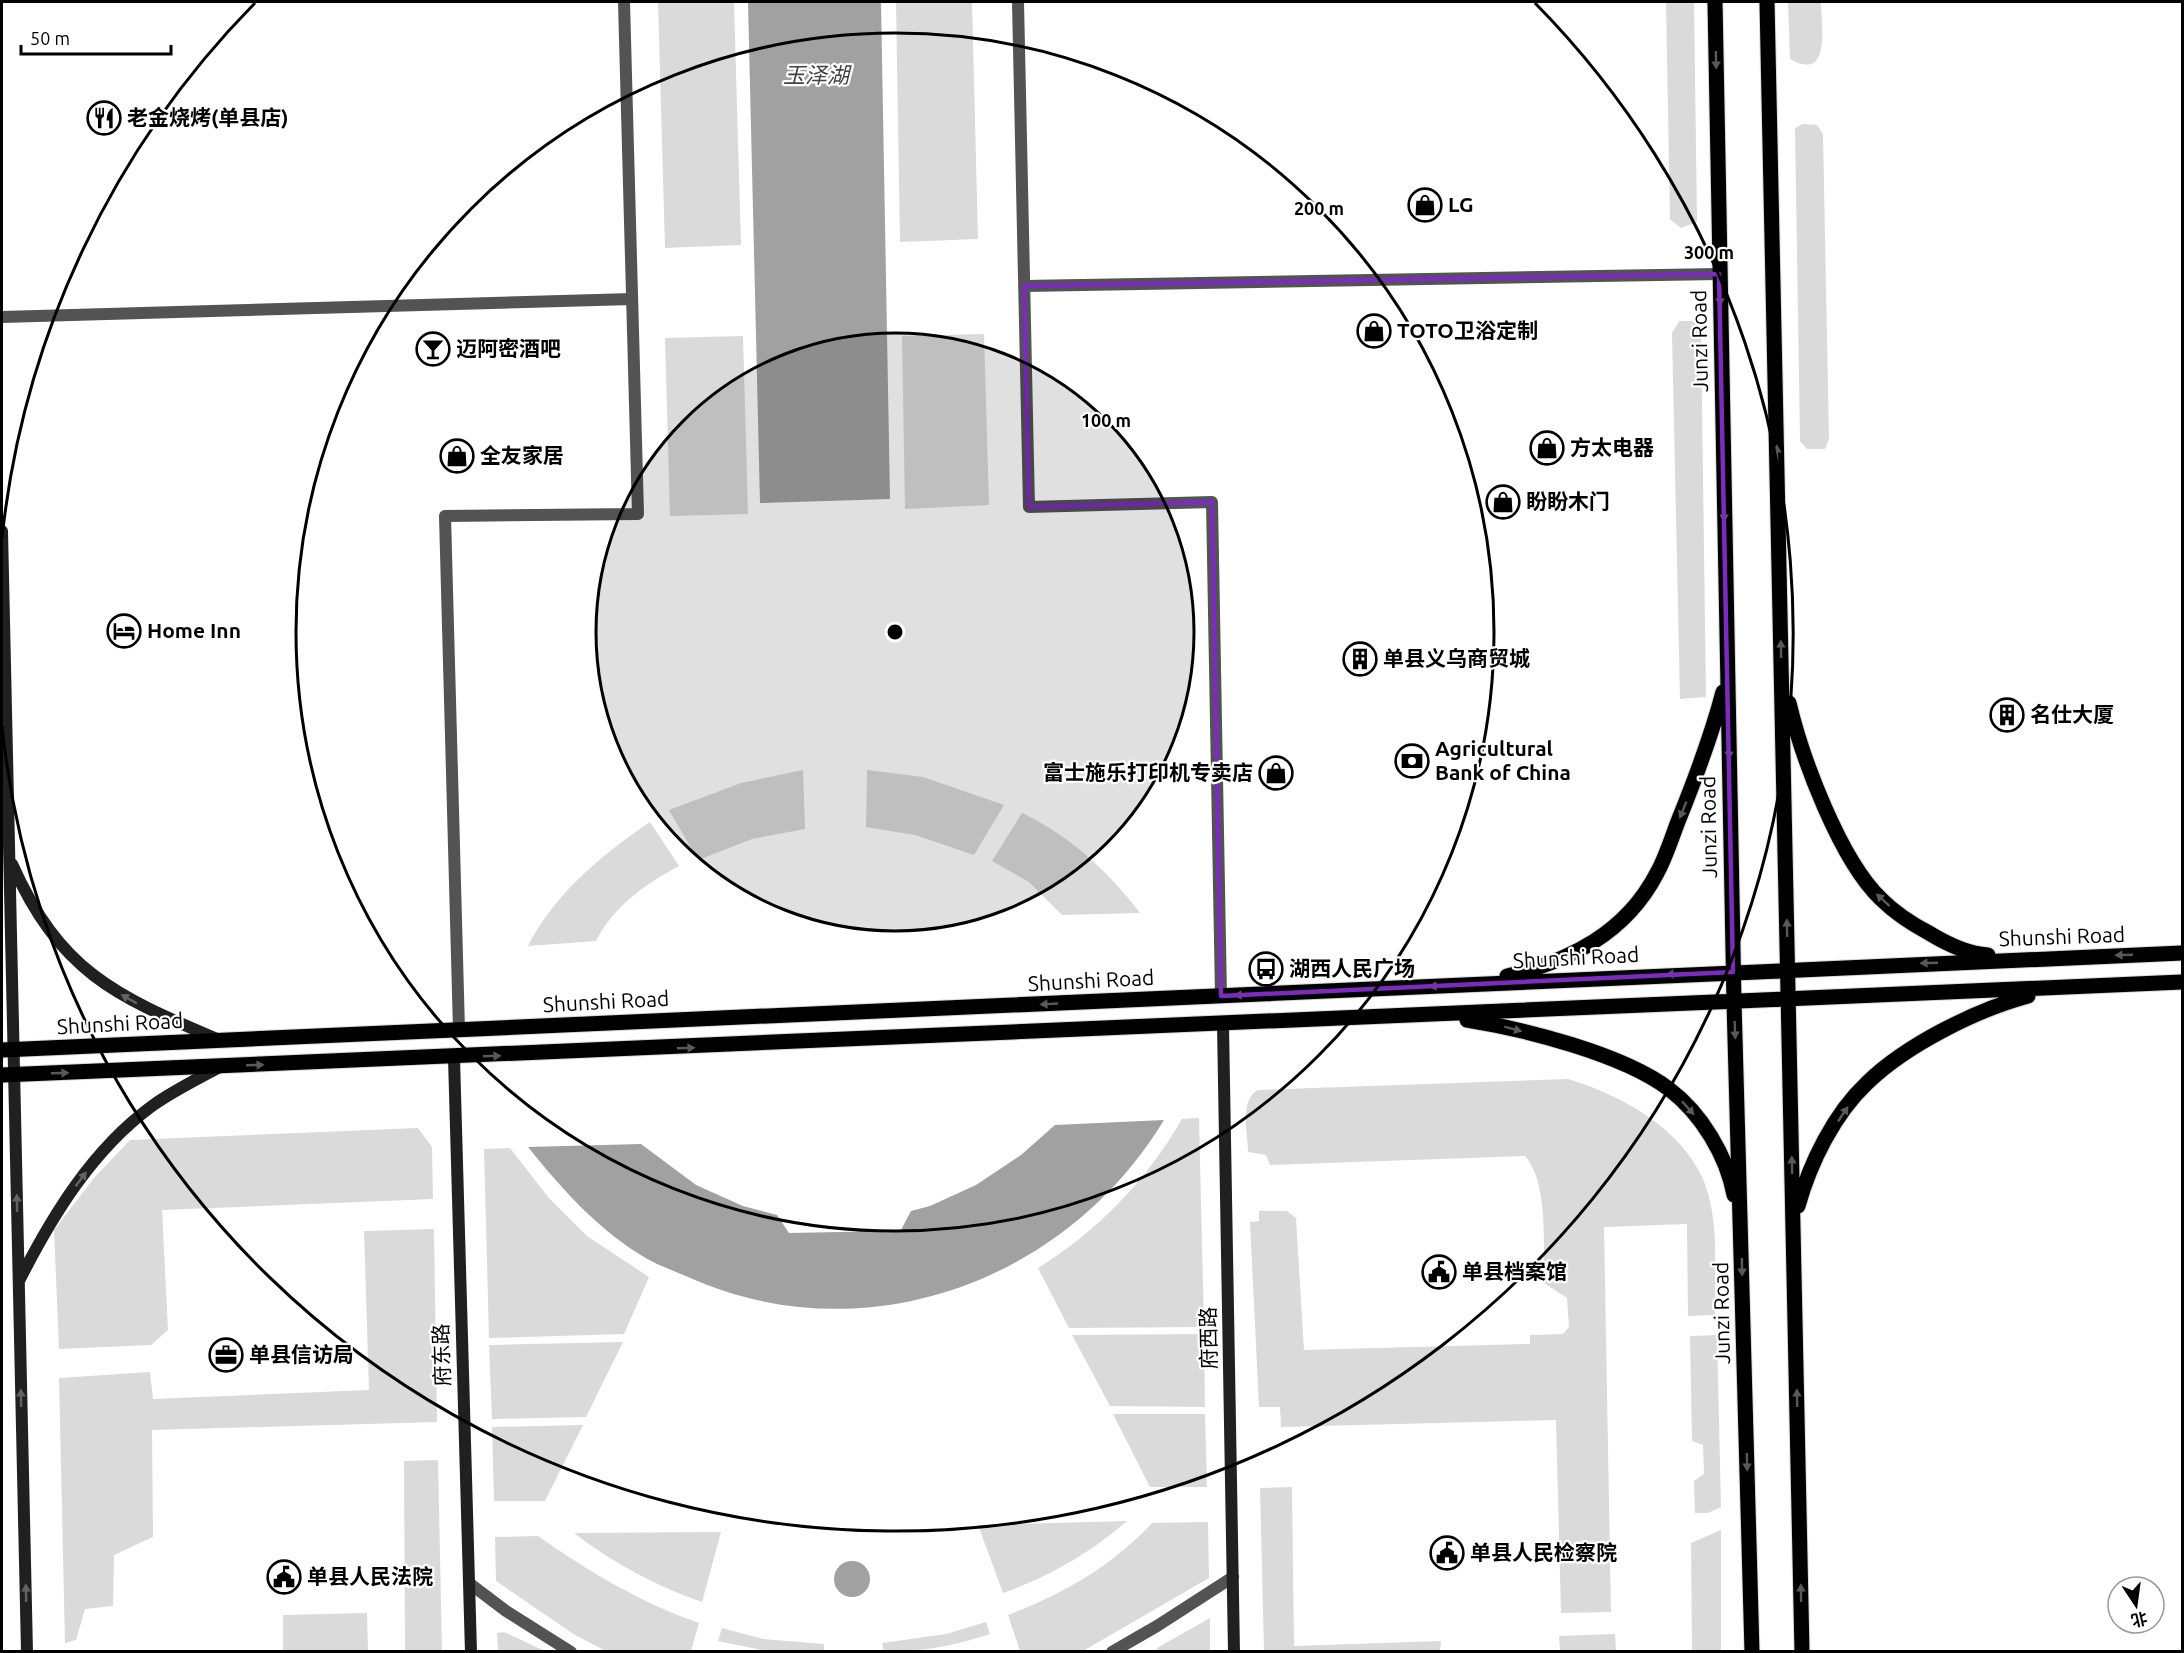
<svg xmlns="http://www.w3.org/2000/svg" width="2184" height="1653" font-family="Ubuntu,'Noto Sans SC',sans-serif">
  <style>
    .green { fill: #dadada }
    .water { fill: #a1a1a1 }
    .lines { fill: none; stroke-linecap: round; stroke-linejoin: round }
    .primary-casing { stroke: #dbdbdb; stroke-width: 17 }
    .street { stroke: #535353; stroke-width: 12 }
    .secondary { stroke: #202020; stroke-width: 12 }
    .primary { stroke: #000; stroke-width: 15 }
    .oneway { fill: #595959 }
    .oneway2 { fill: #636363 }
    .marked { fill: none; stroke: #7b2cbf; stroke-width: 4.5; stroke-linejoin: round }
    .ring { fill: none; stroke: #000; stroke-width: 3 }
    .labels { text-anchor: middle; stroke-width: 4.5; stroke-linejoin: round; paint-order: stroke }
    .poi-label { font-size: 21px; font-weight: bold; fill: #000; stroke: #fff; text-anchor: start }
    .street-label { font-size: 21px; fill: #000; stroke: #fff }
    .water-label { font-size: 22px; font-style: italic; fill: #424242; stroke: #fff }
    .centre { fill: #000; stroke: #fff; stroke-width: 3 }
    .ring-label { font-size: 18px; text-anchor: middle; font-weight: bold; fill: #000; stroke: #fff; stroke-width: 4.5; stroke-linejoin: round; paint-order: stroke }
  </style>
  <rect width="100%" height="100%" fill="#fff"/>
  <!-- green -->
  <path class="green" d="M658,2H734L741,245L665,248Z
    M896,2H972L978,239L900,242Z
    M1666,2H1694L1697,222L1681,228L1670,219Z
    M1788,2H1821C1821,24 1832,83 1790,59Z
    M1803,124L1817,125L1823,134L1829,439L1825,449H1807L1800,441L1795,128Z
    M1679,321H1693L1701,330L1706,697L1680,699L1672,333Z
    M984,334L989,505L905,509L902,336Z
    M743,336L748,514L670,516L665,338Z
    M803,770L805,829L752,839L698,860L669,810L741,783Z
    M867,770L923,777L1004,805L974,855L915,835L866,827Z
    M1022,813C1069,835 1109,872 1140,913L1062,915L1029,882L992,861Z
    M650,822L679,866C645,884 614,906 596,941L528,946C554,894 603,854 650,822Z
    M1568,1079C1628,1097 1700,1138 1711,1206C1718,1241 1714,1280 1715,1315L1688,1316L1687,1224L1604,1227L1611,1612L1561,1613L1556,1420L1281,1427L1280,1407H1259L1250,1222L1259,1221V1211H1287L1296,1218L1304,1350L1530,1344V1335L1563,1334L1569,1327L1567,1298L1544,1283C1543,1248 1549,1183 1525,1156L1270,1165L1266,1155L1248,1152C1248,1134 1239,1100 1258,1090Z
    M1199,1118L1204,1327L1069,1328L1038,1268C1099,1230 1146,1181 1182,1119Z
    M418,1128L432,1147L433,1199L162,1210L168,1330L151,1345L59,1349L54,1230L94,1178L130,1140Z
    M510,1148L549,1198L587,1236L649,1277L624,1334L489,1338L484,1149Z
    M434,1229L437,1422L152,1430L153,1537L114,1555L113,1606L85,1609L76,1640L65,1643L59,1378L150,1372L153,1399L369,1390L364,1231Z
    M1204,1334L1205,1407L1110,1406L1072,1335Z
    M1717,1335L1721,1507L1708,1513H1695L1694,1481L1704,1474L1703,1445L1692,1441L1690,1336Z
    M623,1342L586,1417L492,1419L489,1345Z
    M1113,1414H1205L1207,1487H1150Z
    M583,1425L545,1501H494L492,1427Z
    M438,1460L442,1651H405L404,1461Z
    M1292,1487L1294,1646L1441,1641L1440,1651H1264L1260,1488Z
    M1127,1521C1089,1554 1050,1576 1003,1593L978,1525Z
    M1208,1522L1209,1578L1083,1651H1020L1008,1615C1063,1594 1112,1566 1152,1523Z
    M1721,1530V1651H1692L1691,1543Z
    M721,1532L702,1602C656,1586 613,1563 574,1533Z
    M538,1536C588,1571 641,1603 699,1623L691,1651H606L575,1635L496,1581L495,1537Z
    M367,1613L368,1651H283V1615Z
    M1210,1618V1651H1158L1157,1648Z
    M986,1622L990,1634C954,1646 922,1652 884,1651L882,1643L946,1634Z
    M722,1628L763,1639L824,1644V1651H766L718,1641Z
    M504,1632L545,1651H498L497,1633Z
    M1615,1634L1616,1651H1560L1559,1636Z"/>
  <!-- water -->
  <path class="water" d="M748,2H881L890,499L760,503Z
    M1164,1120C1066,1282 864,1356 688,1277C672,1270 654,1264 639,1254C596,1227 560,1187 528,1147L641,1144L696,1185L743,1206L777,1215L789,1233L892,1231L901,1230L911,1211L930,1206L976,1185L1021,1155L1055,1125Z
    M834 1579a18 18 0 1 1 36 0a18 18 0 1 1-36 0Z"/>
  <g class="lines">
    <!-- primary casing -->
    <g class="primary-casing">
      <path id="primary" d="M1715,2L1734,1002L1752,1652
        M1767,2L1802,1652
        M1789,703C1802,758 1840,860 1881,899C1895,913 1912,924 1929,933C1947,944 1968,954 1988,955
        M1507,976C1570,961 1626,933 1657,873C1667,855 1673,833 1681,814C1697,774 1712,734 1723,692
        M1467,1020C1524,1029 1623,1054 1669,1089C1701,1113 1727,1156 1734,1195
        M2,1050L2182,953
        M2,1075L2182,982
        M1798,1206C1810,1163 1834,1114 1867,1083C1906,1045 1976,1010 2028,996"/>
    </g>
    <!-- street -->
    <path class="street" d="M1018,2L1029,507L1212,502L1221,996
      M1024,286L1719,274
      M2,317L632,299
      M459,1030L445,516L638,514L624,2
      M469,1583L506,1611L571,1652
      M1112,1652L1157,1626L1233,1577"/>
    <!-- secondary -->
    <path class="secondary" d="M2,531L27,1652
      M12,864C60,971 113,995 217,1039
      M1223,1025L1234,1652
      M454,1058L471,1652
      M19,1281C52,1216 92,1150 152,1106C173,1091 197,1079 220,1067"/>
    <!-- primary -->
    <use href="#primary" class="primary"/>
  </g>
  <!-- one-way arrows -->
  <defs><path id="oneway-solid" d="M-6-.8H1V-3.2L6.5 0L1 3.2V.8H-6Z" transform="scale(1.5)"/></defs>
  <g class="oneway">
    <use href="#oneway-solid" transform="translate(1716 60) rotate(89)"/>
    <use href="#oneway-solid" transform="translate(1720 297) rotate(89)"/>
    <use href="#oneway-solid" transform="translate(1777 454) rotate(-91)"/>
    <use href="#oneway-solid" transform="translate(1724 513) rotate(89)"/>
    <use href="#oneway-solid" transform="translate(1781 649) rotate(-91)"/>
    <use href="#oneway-solid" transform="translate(1729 750) rotate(89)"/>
    <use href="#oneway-solid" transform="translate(1683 810) rotate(112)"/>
    <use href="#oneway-solid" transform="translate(1883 900) rotate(-137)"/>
    <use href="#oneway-solid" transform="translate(1787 928) rotate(-91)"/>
    <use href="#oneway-solid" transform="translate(2124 955) rotate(178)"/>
    <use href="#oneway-solid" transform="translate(1929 963) rotate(178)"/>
    <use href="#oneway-solid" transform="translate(1675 974) rotate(177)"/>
    <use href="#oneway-solid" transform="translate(1438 986) rotate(177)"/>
    <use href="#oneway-solid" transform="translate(1243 995) rotate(177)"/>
    <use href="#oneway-solid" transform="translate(1049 1004) rotate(177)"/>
    <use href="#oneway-solid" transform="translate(1513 1029) rotate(15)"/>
    <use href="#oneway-solid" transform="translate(1735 1030) rotate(88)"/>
    <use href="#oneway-solid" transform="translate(686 1048) rotate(-2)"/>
    <use href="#oneway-solid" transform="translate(492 1056) rotate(-2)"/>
    <use href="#oneway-solid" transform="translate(255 1065) rotate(-2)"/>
    <use href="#oneway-solid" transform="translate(60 1073) rotate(-2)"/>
    <use href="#oneway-solid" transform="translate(1688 1108) rotate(48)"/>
    <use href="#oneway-solid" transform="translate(1843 1114) rotate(-56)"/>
    <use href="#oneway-solid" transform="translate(1792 1165) rotate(-91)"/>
    <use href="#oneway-solid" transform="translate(1742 1267) rotate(89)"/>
    <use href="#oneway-solid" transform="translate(1797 1398) rotate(-91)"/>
    <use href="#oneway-solid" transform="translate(1747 1462) rotate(89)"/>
    <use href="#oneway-solid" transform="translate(1801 1593) rotate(-91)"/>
  </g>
  <g class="oneway2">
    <use href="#oneway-solid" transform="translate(129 999) rotate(-151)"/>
    <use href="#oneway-solid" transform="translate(81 1179) rotate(-53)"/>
    <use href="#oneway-solid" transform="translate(17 1203) rotate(-91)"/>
    <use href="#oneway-solid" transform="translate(21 1398) rotate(-91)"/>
    <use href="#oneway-solid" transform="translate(26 1593) rotate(-91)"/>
  </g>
  <!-- marked area -->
  <path class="marked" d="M1719,274L1733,972L1221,996L1212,502L1029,507L1024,286Z"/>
  <!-- distance rings -->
  <circle cx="895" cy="632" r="299" fill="#000" fill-opacity=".12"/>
  <g class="ring">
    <circle cx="895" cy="632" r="299"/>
    <circle cx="895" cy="632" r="599"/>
    <path d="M2 538A898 898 0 0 1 255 3M1535 3A898 898 0 1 1 2 726"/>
  </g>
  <!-- icons -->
  <defs>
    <g id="restaurant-ring" transform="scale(1.725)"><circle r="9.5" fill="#fff" stroke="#000" stroke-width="1.5"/><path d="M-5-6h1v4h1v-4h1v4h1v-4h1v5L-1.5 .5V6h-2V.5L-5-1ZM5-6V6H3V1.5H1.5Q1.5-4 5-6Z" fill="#000"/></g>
    <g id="shop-ring" transform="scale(1.725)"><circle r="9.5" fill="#fff" stroke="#000" stroke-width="1.5"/><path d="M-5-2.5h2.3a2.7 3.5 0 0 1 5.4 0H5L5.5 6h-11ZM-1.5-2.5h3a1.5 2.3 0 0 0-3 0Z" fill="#000"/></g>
    <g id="bar-ring" transform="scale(1.725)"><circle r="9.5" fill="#fff" stroke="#000" stroke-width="1.5"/><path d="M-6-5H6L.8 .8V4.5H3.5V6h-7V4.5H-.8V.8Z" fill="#000"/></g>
    <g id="hotel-ring" transform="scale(1.725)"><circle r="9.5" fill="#fff" stroke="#000" stroke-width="1.5"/><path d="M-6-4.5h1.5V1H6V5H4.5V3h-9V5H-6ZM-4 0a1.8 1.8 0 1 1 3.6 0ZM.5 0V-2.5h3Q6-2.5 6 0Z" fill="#000"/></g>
    <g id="building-ring" transform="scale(1.725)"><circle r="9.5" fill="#fff" stroke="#000" stroke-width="1.5"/><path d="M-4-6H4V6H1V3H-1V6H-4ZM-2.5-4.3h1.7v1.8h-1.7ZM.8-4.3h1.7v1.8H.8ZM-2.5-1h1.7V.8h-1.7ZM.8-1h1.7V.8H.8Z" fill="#000"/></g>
    <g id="bank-ring" transform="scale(1.725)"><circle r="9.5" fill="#fff" stroke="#000" stroke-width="1.5"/><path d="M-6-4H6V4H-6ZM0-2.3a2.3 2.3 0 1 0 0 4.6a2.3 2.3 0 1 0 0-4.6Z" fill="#000"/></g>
    <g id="bus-ring" transform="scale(1.725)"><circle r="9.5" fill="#fff" stroke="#000" stroke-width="1.5"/><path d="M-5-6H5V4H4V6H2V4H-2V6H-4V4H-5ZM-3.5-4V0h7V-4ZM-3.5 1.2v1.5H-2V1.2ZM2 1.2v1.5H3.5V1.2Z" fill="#000"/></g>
    <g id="civic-ring" transform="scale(1.725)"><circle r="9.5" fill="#fff" stroke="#000" stroke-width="1.5"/><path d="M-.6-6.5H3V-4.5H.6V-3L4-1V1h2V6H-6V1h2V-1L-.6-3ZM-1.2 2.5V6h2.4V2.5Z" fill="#000"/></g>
    <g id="office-ring" transform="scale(1.725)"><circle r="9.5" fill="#fff" stroke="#000" stroke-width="1.5"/><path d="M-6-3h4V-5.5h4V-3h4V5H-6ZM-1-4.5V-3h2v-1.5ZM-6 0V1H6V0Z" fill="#000"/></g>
  </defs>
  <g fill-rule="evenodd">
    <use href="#restaurant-ring" x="104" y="118"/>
    <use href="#shop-ring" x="1425" y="205"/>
    <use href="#shop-ring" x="1374" y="331"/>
    <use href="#bar-ring" x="433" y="349"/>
    <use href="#shop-ring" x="1547" y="448"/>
    <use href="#shop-ring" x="457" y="456"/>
    <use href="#shop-ring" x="1503" y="502"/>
    <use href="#hotel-ring" x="124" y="631"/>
    <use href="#building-ring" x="1360" y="659"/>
    <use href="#building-ring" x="2007" y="715"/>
    <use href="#bank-ring" x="1412" y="761"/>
    <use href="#shop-ring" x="1276" y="773"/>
    <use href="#bus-ring" x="1266" y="969"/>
    <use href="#civic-ring" x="1439" y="1272"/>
    <use href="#office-ring" x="226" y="1355"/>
    <use href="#civic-ring" x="1447" y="1553"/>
    <use href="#civic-ring" x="284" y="1577"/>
  </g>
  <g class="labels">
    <!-- poi labels -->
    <g class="poi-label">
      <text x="127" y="125">老金烧烤(单县店)</text>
      <text x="1448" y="212">LG</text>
      <text x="1397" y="338">TOTO卫浴定制</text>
      <text x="456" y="356">迈阿密酒吧</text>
      <text x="1570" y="455">方太电器</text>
      <text x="480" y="463">全友家居</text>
      <text x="1526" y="509">盼盼木门</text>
      <text x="147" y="638">Home Inn</text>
      <text x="1383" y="666">单县义乌商贸城</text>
      <text x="2030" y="722">名仕大厦</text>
      <text x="1435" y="756">Agricultural<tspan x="1435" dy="24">Bank of China</tspan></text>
      <text x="1253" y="780" text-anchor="end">富士施乐打印机专卖店</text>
      <text x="1289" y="976">湖西人民广场</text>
      <text x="1462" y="1279">单县档案馆</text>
      <text x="249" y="1362">单县信访局</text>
      <text x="1470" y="1560">单县人民检察院</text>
      <text x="307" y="1584">单县人民法院</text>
    </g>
    <!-- street labels -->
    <g class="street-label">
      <text transform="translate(1700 341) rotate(-91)" y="7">Junzi Road</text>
      <text transform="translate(1709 827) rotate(-91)" y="7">Junzi Road</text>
      <text transform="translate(2062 937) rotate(-2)" y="7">Shunshi Road</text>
      <text transform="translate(1576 958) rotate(-3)" y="7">Shunshi Road</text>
      <text transform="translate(1091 981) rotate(-3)" y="7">Shunshi Road</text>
      <text transform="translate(606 1002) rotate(-3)" y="7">Shunshi Road</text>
      <text transform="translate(120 1024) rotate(-3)" y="7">Shunshi Road</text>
      <text transform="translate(1722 1313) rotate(-91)" y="7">Junzi Road</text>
      <text transform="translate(1209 1338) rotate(-91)" y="7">府西路</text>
      <text transform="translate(442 1355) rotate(-92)" y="7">府东路</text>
    </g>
    <!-- water labels -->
    <g class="water-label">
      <text x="816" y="83">玉泽湖</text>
    </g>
  </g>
  <circle cx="895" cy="632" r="9" class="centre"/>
  <g class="ring-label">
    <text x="1319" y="215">200 m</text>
    <text x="1709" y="259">300 m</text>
    <text x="1106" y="427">100 m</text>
  </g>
  <!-- border -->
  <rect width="2184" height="1653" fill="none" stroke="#000000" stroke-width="6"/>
  <!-- north arrow -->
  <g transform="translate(2136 1605) rotate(167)"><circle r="28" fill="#ffffff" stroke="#999999" stroke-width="1.5"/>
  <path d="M0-4.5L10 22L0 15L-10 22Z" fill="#000000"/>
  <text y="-9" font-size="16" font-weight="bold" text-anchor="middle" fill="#000000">北</text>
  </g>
  <!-- scale -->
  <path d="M21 45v9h150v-9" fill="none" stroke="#000000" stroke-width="3"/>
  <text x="30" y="45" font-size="18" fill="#000000" stroke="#ffffff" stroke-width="4.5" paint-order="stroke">50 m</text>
</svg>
